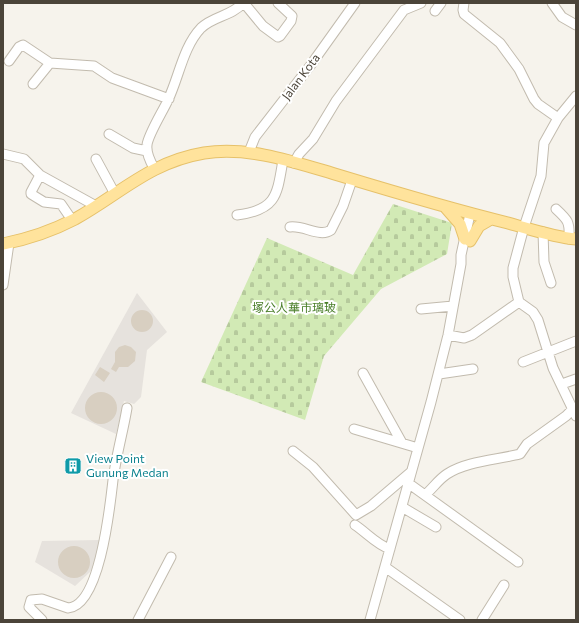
<svg xmlns="http://www.w3.org/2000/svg" width="579" height="623" font-family="Commissioner,'Noto Sans SC',sans-serif">
  <style>
    .industrial { fill: #e6e2dd }
    .cemetery { fill: url(#cemetery-stones) }
    .building { fill: #d8cfc1 }
    .lines { fill: none; stroke-linecap: round; stroke-linejoin: round }
    .minor-casing { stroke: #c2bbae; stroke-width: 11 }
    .major-casing { stroke: #e6c16a; stroke-width: 13 }
    .minor { stroke: #fff; stroke-width: 9 }
    .major { stroke: #ffe39c; stroke-width: 11 }
    .labels { text-anchor: middle; stroke-width: 4; stroke-linejoin: round; paint-order: stroke }
    .street-label { font-size: 12px; fill: #4b4439; stroke: #fff }
    .park-label { font-size: 12px; fill: #4a7f2a; stroke: #fff }
    .culture-label { font-size: 12px; fill: #0d838f; stroke: #fff; text-anchor: start }
  </style>
  <defs>
    <pattern id="cemetery-stones" width="16" height="16" patternUnits="userSpaceOnUse"><rect width="16" height="16" fill="#d2eab5"/><path d="M2 7V4a2 2 0 0 1 4 0v3zM10 15v-3a2 2 0 0 1 4 0v3z" fill="#b6ca9c"/></pattern>
  </defs>
  <rect width="100%" height="100%" fill="#f6f3ec"/>
  <!-- industrial -->
  <path class="industrial" d="M137,293L167,332L147,350L141,397L134,404L124,401L116,434L71,413Z
    M99,540L96,561L90,572L75,586L35,562L42,541Z"/>
  <!-- cemetery -->
  <path class="cemetery" d="M393,204L452,223L447,254L381,289L324,356L305,420L201,382L267,238L353,275Z"/>
  <!-- building -->
  <path class="building" d="M131 321a11 11 0 1 1 22 0a11 11 0 1 1-22 0Z
    M125,345L131,347L136,352L135,361L128,367H119L116,372L111,369L115,362V352L119,347Z
    M100,367L110,373L104,382L95,375Z
    M85 408a16 16 0 1 1 32 0a16 16 0 1 1-32 0Z
    M58 562a16 16 0 1 1 32 0a16 16 0 1 1-32 0Z"/>
  <g class="lines">
    <!-- minor casing -->
    <g class="minor-casing">
      <path id="minor" d="M244,3L263,26L278,37L280,36L291,21L292,16L278,3
        M464,3L463,10L464,14L500,43L519,69L534,99L538,104L558,118
        M552,3L562,17L576,25
        M435,11L441,3
        M9,61L19,47L23,45L50,63
        M33,84L50,63L94,66L112,78L169,99
        M576,96L558,118L544,143L541,176L524,227L513,268V277L519,302L533,312L538,320L553,368L576,416
        M109,134L133,148L147,151
        M249,152L255,137L310,66L355,3
        M3,154L24,159L40,175L96,206
        M96,159L115,194
        M294,163L299,154L313,139L336,101L404,10L421,3
        M154,168C150,161 146,153 147,145C148,135 163,111 168,100C179,77 183,47 201,28C213,16 232,16 243,3
        M40,175L31,192V194L44,202L61,204L72,220
        M556,209C568,220 570,222 569,239
        M237,215C277,210 277,195 283,160
        M290,227C304,225 320,238 331,230L343,206L352,180
        M543,232L544,262L551,283
        M3,285L9,243
        M421,309L453,306
        M448,335L464,338L472,335L519,302
        M523,362L576,341
        M363,373L402,443
        M439,374L473,369
        M562,384L576,379
        M354,429L418,448
        M293,451L313,467L356,515L371,506L411,472
        M408,483L518,562
        M426,494C433,488 439,479 447,474C467,461 497,460 520,454L527,444L566,416L572,410
        M402,507L436,527
        M355,525C367,533 377,545 390,549
        M385,567L460,620
        M42,620L29,607L31,600L42,599L68,608C100,606 110,506 113,480C116,456 123,432 127,408
        M138,620L171,557
        M370,620L431,402L448,335L461,264V255L470,214
        M482,620L504,585"/>
    </g>
    <!-- major casing -->
    <g class="major-casing">
      <path id="major" d="M446,208L460,224L465,239
        M470,241L479,226L491,219
        M3,244C28,239 52,231 75,219C120,194 150,162 204,153C249,146 294,162 338,175C394,192 451,209 508,223C530,229 553,237 576,239"/>
    </g>
    <!-- minor -->
    <use href="#minor" class="minor"/>
    <!-- major -->
    <use href="#major" class="major"/>
  </g>
  <!-- icons -->
  <defs>
    <g id="building-square" transform="scale(0.9)"><rect x="-9" y="-9" width="18" height="18" rx="4" fill="#0f9aa8" stroke="#fff"/><path d="M-4-6H4V6H1V3H-1V6H-4ZM-2.5-4.3h1.7v1.8h-1.7ZM.8-4.3h1.7v1.8H.8ZM-2.5-1h1.7V.8h-1.7ZM.8-1h1.7V.8H.8Z" fill="#fff"/></g>
  </defs>
  <g fill-rule="evenodd">
    <use href="#building-square" x="73" y="466"/>
  </g>
  <g class="labels">
    <!-- street labels -->
    <g class="street-label">
      <text transform="translate(301 77) rotate(-53)" y="4">Jalan Kota</text>
    </g>
    <!-- park labels -->
    <g class="park-label">
      <text x="294" y="312">塚公人華市璃玻</text>
    </g>
    <!-- culture labels -->
    <g class="culture-label">
      <text x="86" y="463">View Point<tspan x="86" dy="14">Gunung Medan</tspan></text>
    </g>
  </g>
  <!-- border -->
  <rect width="579" height="623" fill="none" stroke="#4b4439" stroke-width="8"/>
</svg>
